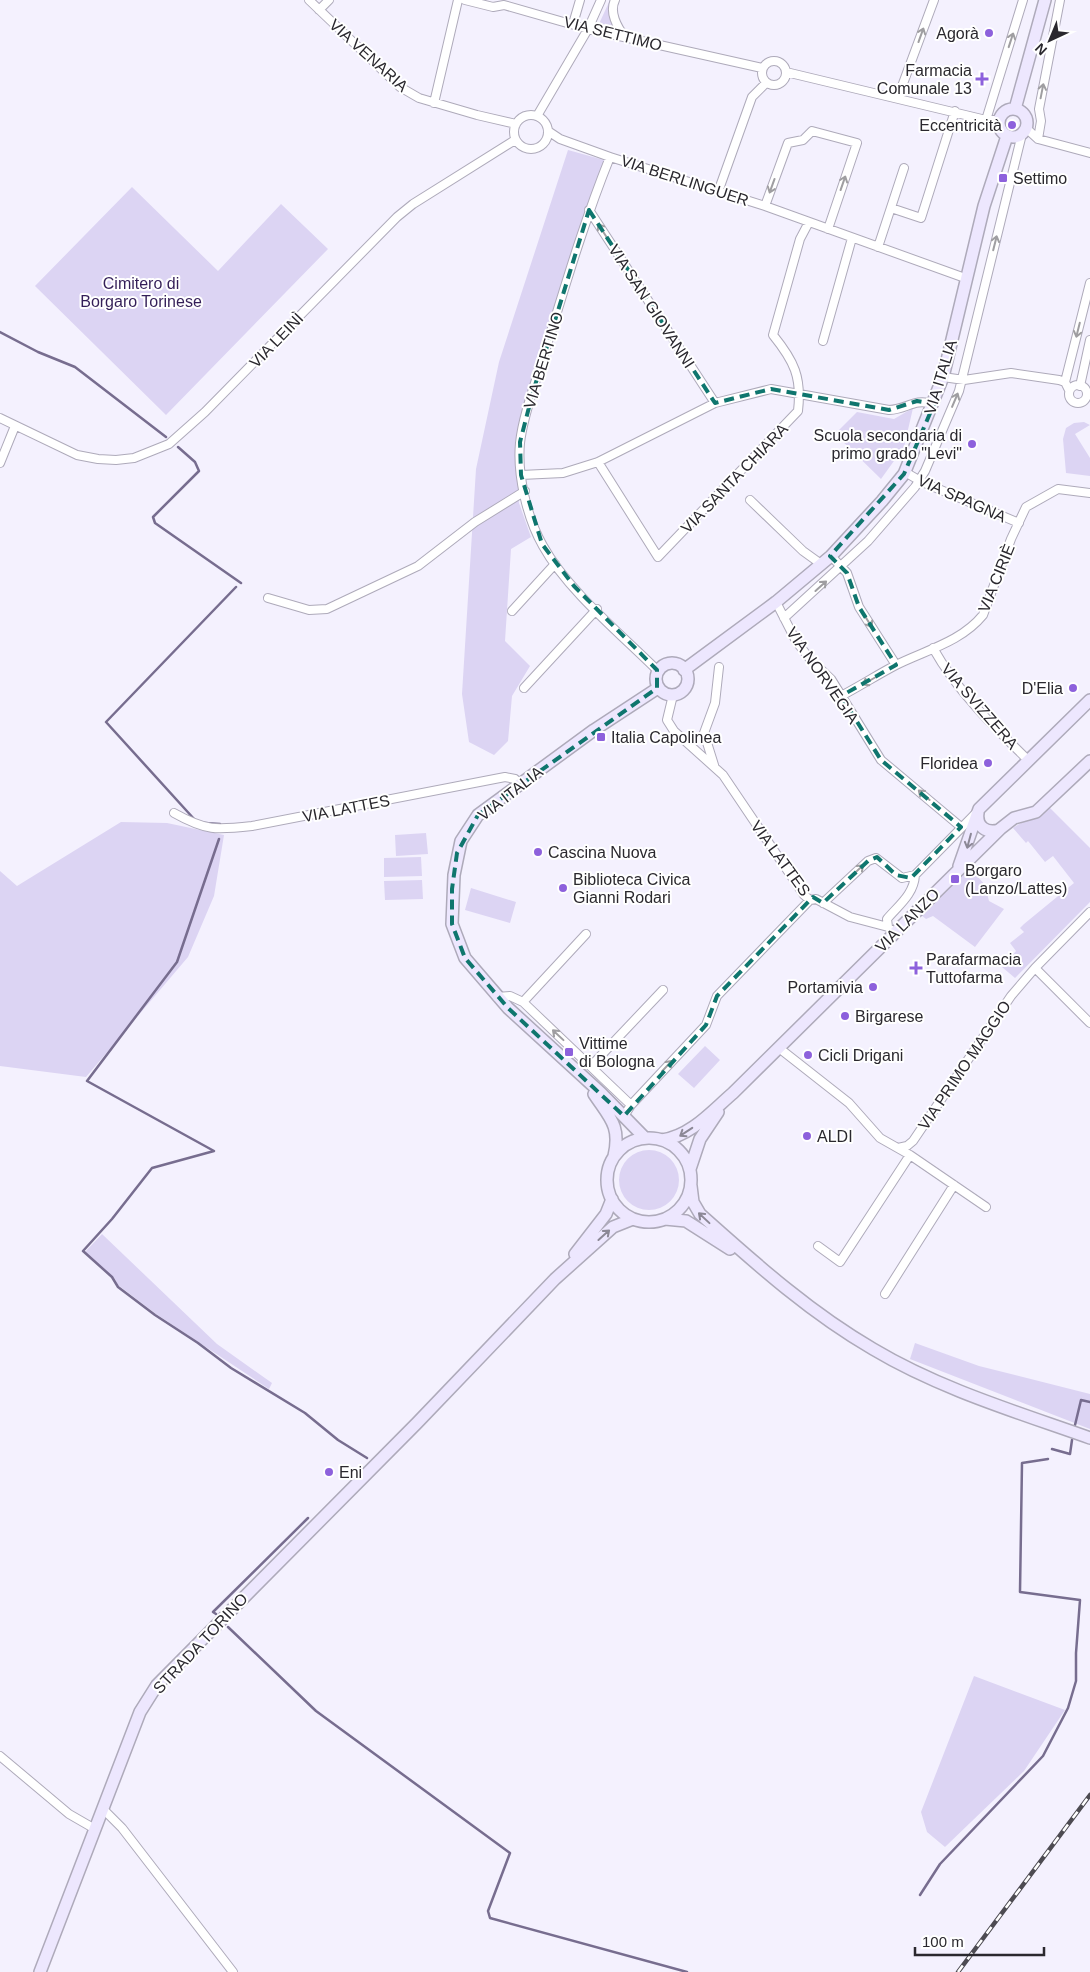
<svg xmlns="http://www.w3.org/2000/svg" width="1090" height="1972" font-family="Helvetica,sans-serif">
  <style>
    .green { fill: #dcd4f3 }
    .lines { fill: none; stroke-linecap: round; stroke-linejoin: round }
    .stream { stroke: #776d8f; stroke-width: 2.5 }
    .street-casing { stroke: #aeaaba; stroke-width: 10 }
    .secondary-casing { stroke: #aeaaba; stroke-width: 14 }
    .street { stroke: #fff; stroke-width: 8 }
    .secondary { stroke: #ede7fe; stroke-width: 11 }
    .rail-casing { stroke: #4d4b52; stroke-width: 4.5 }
    .rail { stroke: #fff; stroke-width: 2.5; stroke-dasharray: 8; stroke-linecap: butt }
    .oneway { stroke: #9f9ea1 }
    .oneway2 { stroke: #8c8896 }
    .marked { fill: none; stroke: #0f766e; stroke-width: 4; stroke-dasharray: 10 6; stroke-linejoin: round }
    .poi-dot { fill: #8d61dc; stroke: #fff; stroke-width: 2 }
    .labels { text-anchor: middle; stroke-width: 4; stroke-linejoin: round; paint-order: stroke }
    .street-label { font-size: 16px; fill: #2a282e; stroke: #fff }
    .poi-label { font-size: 16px; fill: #2a282e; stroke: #fff; text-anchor: start }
    .park-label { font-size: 16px; fill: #341f58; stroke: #fff }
  </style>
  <rect width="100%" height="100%" fill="#f4f1fe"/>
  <!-- green -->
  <path class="green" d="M610,0H615L617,32L598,26Z
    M568,150L604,160L573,247L532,376L515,442L519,503L531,537L511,549L505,641L530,666L512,696L508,741L494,755L469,742L462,694L476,469L499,362Z
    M132,187L218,271L281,204L328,249L166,415L35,286Z
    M913,408L904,447L881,479L835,434L857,412L894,419Z
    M1084,422L1090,425L1075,434L1090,458V476L1066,473L1063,439L1066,428L1074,423Z
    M1049,807L1090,848V902L1015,978L1002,967L1016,951L1010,943L1024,932L1020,928L1024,924L1074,883L1053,856L1045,862L1028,841L1026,843L1013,828C1027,818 1036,821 1049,807Z
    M121,822L167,823L224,835L214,896L188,957L86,1077L0,1066V871L17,886Z
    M426,833L428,854L396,856L395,835Z
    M421,857L422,876L384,877V858Z
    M970,868L985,885L989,901L1004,909L975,947L933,916L926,919L921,915Z
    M422,880L423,899L385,900L384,881Z
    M471,888L516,902L510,923L465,910Z
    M705,1046L720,1060L694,1088L678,1074Z
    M619 1180a30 30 0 1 1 60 0a30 30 0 1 1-60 0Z
    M102,1234L217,1344L272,1383L269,1389L156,1314L118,1285L115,1279L85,1252Z
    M915,1343L979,1366L1090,1394V1429L910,1359Z
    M974,1676L1065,1710L1024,1771L945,1847L927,1832L921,1812Z"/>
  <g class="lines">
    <!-- stream -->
    <path class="stream" d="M0,332L38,352L75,367L166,437
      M178,447L195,462L199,471L153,517L155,523L241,583
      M195,820L106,722L236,587
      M204,823L220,824
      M219,839L177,962L87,1081L214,1151L152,1168L112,1219L83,1251L112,1277L118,1287L155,1315L198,1343L231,1368L305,1413L338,1440L367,1458
      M1075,1425L1081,1400L1090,1402
      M1052,1449L1070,1454L1072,1440
      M216,1614L213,1612L308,1518
      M228,1627L316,1711L510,1853L488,1911L490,1918L687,1972
      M920,1895L940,1864L1043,1756L1068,1708L1076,1681V1653L1080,1600L1020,1592L1022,1463L1048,1459"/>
    <!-- street casing -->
    <g class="street-casing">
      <path id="street" d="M309,0L400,87L419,98L477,115L516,124
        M465,0L493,7L504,5L588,29L762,68
        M615,0C609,12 617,27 625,37
        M319,10L329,0
        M573,24L580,0
        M762 73a12 12 0 1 1 24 0a12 12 0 1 1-24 0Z
        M786,72L986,120H999
        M898,97L934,0
        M434,103L458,0
        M514 132a17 17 0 1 1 34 0a17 17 0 1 1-34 0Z
        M537,116L588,29L601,0
        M986,120L1023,0
        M1026,128L1038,139L1090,153
        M548,131L560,139L610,157L765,206L965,278
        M1038,139L1041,121L1039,109L1060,0
        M610,157C585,219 566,283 546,348C538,376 523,414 520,443C517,475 527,518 543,546C568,591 621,634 658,671
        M718,192L752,97L766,83
        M765,206L788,143L803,140L812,131L857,143L828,229
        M891,208L921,218L955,111
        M589,210L715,403
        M878,247L904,168
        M823,341L852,238
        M943,377L964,380L1011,373L1059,380L1065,382L1069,390
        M1065,382L1090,283
        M1069 394a9 9 0 1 1 18 0a9 9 0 1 1-18 0Z
        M1080,386L1090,340
        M0,418L77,455L98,459L116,460L134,458L169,444L205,412L397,217L413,204L515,140
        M598,462L658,557L798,411C802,377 794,361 773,335L800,239L809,222
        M0,463L15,426
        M905,472L922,482L1019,523
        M521,475L563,473L598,462L715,403L771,389L889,410C909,409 912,398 934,404
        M750,500L803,551L821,564
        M831,556L847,573L859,607L896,665
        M268,598L309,610L327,609L418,566L475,522L525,491
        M776,602L796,641L810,659L831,679L881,760L961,827
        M512,611L555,564
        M784,618L868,541L915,487L925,471L959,391L1022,134
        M933,648C957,691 994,727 1029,761
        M524,688L597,609
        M673,695L667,720L674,731L723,775L804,895L810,900L816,899L850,917L888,927L895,933
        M841,696C860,686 877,675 896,665C926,650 961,642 983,615L1011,539L1026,507L1058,489L1090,493
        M714,765L704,733L715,703L719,667
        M174,813C206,831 216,830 252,826L505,777L515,779L520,783
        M823,903L868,861L876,858L902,878L915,875L976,813
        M888,927L887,919C899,905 914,894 915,875
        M1035,968L1090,1023
        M497,997L510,996L523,1002L631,1105
        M523,1002L586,934
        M779,1048L849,1103L880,1138L910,1155L986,1207
        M591,1066L663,990
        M624,1116L631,1105L706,1025L717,996L810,900
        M898,1148L907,1146L913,1141L1011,996L1035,968L1090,912
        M818,1246L840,1262L910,1155
        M885,1294L954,1185
        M0,1756L69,1814L95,1829
        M103,1809L122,1828L233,1972"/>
    </g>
    <!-- secondary casing -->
    <g class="secondary-casing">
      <path id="secondary" d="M1015,109L1045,0
        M999 123a14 14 0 1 1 28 0a14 14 0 1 1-28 0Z
        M656 679a16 16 0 1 1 32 0a16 16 0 1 1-32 0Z
        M684,670L776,602L831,556L882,501L904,474L943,377L984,206L1007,136
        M978,813C976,826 986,834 999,830
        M959,866L979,809L1090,700
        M594,1094C610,1118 621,1126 614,1156
        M645,1138L601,1093L508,1008L465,958L452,924L454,875L461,841L478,815L594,730L658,688
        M607 1180a42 42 0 1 1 84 0a42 42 0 1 1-84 0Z
        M662,1140C691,1136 712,1111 733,1093L1000,829L1014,818L1036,812L1090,761
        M690,1169L700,1139L718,1112
        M691,1186L693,1202L700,1214C755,1263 809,1312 873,1349C940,1389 1017,1412 1090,1438
        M665,1219L686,1221L730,1249
        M575,1254L606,1214L612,1199
        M40,1972L140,1712L157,1685L417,1423L555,1279L613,1227L633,1219"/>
    </g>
    <!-- street -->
    <use href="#street" class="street"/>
    <!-- secondary -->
    <use href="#secondary" class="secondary"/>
    <!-- rail casing -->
    <g class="rail-casing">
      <path id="rail" d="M958,1972L1090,1795"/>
    </g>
    <!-- rail -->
    <use href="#rail" class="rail"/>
  </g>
  <!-- one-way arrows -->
  <defs><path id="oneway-shaft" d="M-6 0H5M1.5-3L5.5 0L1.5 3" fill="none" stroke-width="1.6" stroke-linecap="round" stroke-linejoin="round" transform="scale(1.25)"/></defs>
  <g class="oneway">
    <use href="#oneway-shaft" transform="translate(921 35) rotate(-70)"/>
    <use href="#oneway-shaft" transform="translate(1011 40) rotate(-72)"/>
    <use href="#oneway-shaft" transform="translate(1042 91) rotate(-79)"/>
    <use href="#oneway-shaft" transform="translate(843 183) rotate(-71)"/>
    <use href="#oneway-shaft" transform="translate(772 186) rotate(110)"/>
    <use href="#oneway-shaft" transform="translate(602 230) rotate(-123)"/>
    <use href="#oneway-shaft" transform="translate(995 243) rotate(-76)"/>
    <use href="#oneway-shaft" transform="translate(1078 330) rotate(104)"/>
    <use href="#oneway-shaft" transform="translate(955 400) rotate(-67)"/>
    <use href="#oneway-shaft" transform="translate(821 586) rotate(-42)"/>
    <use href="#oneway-shaft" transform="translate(868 621) rotate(58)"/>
    <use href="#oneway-shaft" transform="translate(869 681) rotate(150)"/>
    <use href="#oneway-shaft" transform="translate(924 795) rotate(-139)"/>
    <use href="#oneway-shaft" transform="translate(858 870) rotate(-43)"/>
    <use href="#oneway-shaft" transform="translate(558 1035) rotate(-137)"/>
    <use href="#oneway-shaft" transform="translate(667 1066) rotate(-47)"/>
  </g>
  <g class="oneway2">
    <use href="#oneway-shaft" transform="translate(969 841) rotate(105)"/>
    <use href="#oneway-shaft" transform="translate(686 1132) rotate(147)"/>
    <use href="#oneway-shaft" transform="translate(704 1218) rotate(-137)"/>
    <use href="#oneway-shaft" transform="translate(604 1235) rotate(-42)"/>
  </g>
  <!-- marked area -->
  <path class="marked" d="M589,210L715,403L771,389L889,410L917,401L934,404L904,474L830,556L847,573L859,607L896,665L841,696L881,760L961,827L911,878L896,875L877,857L868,861L823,903L813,897L717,996L706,1025L624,1116L508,1008L465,958L452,924V889L457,853L478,815L657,688V670L574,586L542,544L521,475L520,442L533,392Z"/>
  <!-- markers -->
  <g class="poi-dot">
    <circle cx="989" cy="33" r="5"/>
    <path d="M979.5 71.5h5v5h5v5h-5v5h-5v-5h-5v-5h5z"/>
    <circle cx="1012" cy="125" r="5"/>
    <rect x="998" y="173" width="10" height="10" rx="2.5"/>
    <circle cx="972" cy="444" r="5"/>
    <circle cx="1073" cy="688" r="5"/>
    <rect x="596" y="732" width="10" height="10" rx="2.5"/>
    <circle cx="988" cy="763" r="5"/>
    <circle cx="538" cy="852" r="5"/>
    <rect x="950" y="874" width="10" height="10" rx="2.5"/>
    <circle cx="563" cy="888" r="5"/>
    <path d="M913.5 960.5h5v5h5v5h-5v5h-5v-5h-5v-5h5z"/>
    <circle cx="873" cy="987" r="5"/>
    <circle cx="845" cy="1016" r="5"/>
    <rect x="564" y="1047" width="10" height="10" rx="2.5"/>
    <circle cx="808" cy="1055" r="5"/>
    <circle cx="807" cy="1136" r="5"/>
    <circle cx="329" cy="1472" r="5"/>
  </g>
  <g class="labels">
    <!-- street labels -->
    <g class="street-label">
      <text transform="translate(613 33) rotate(14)" y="6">VIA SETTIMO</text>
      <text transform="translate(369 55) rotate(42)" y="6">VIA VENARIA</text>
      <text transform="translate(685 180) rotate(18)" y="6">VIA BERLINGUER</text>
      <text transform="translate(652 306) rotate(57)" y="6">VIA SAN GIOVANNI</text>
      <text transform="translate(276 340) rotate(-46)" y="6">VIA LEINÌ</text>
      <text transform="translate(543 360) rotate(-73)" y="6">VIA BERTINO</text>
      <text transform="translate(940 377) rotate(-73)" y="6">VIA ITALIA</text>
      <text transform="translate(734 478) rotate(-46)" y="6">VIA SANTA CHIARA</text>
      <text transform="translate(962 498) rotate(24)" y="6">VIA SPAGNA</text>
      <text transform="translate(996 578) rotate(-68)" y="6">VIA CIRIÈ</text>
      <text transform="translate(823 675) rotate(55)" y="6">VIA NORVEGIA</text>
      <text transform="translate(980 706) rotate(49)" y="6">VIA SVIZZERA</text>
      <text transform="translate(510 793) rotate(-38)" y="6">VIA ITALIA</text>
      <text transform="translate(346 808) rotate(-11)" y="6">VIA LATTES</text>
      <text transform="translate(781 858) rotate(54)" y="6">VIA LATTES</text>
      <text transform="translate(907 920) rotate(-45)" y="6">VIA LANZO</text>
      <text transform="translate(964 1065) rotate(-56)" y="6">VIA PRIMO MAGGIO</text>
      <text transform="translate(200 1643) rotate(-47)" y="6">STRADA TORINO</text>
    </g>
    <!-- poi labels -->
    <g class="poi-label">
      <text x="979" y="39" text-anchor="end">Agorà</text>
      <text x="972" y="76" text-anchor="end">Farmacia<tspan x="972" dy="18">Comunale 13</tspan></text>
      <text x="1002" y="131" text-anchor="end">Eccentricità</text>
      <text x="1013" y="184">Settimo</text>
      <text x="962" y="441" text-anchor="end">Scuola secondaria di<tspan x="962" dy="18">primo grado "Levi"</tspan></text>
      <text x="1063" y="694" text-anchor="end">D'Elia</text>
      <text x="611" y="743">Italia Capolinea</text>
      <text x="978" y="769" text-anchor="end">Floridea</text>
      <text x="548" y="858">Cascina Nuova</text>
      <text x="965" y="876">Borgaro<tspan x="965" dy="18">(Lanzo/Lattes)</tspan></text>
      <text x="573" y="885">Biblioteca Civica<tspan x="573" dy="18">Gianni Rodari</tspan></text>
      <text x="926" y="965">Parafarmacia<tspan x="926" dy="18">Tuttofarma</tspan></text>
      <text x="863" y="993" text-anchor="end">Portamivia</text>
      <text x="855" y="1022">Birgarese</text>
      <text x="579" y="1049">Vittime<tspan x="579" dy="18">di Bologna</tspan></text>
      <text x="818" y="1061">Cicli Drigani</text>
      <text x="817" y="1142">ALDI</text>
      <text x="339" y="1478">Eni</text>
    </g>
    <!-- park labels -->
    <g class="park-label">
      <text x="141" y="289">Cimitero di<tspan x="141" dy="18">Borgaro Torinese</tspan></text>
    </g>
  </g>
  <!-- north arrow -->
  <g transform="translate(1050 40) rotate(224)" stroke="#ffffff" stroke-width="4" paint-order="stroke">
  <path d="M0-4L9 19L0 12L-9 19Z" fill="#2a282e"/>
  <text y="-8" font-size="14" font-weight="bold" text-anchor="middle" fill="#2a282e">N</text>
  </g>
  <!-- scale -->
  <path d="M915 1947v8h129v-8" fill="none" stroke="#2a282e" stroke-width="2.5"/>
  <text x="922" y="1947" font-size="15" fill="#2a282e" stroke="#ffffff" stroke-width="4" paint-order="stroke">100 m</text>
</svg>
